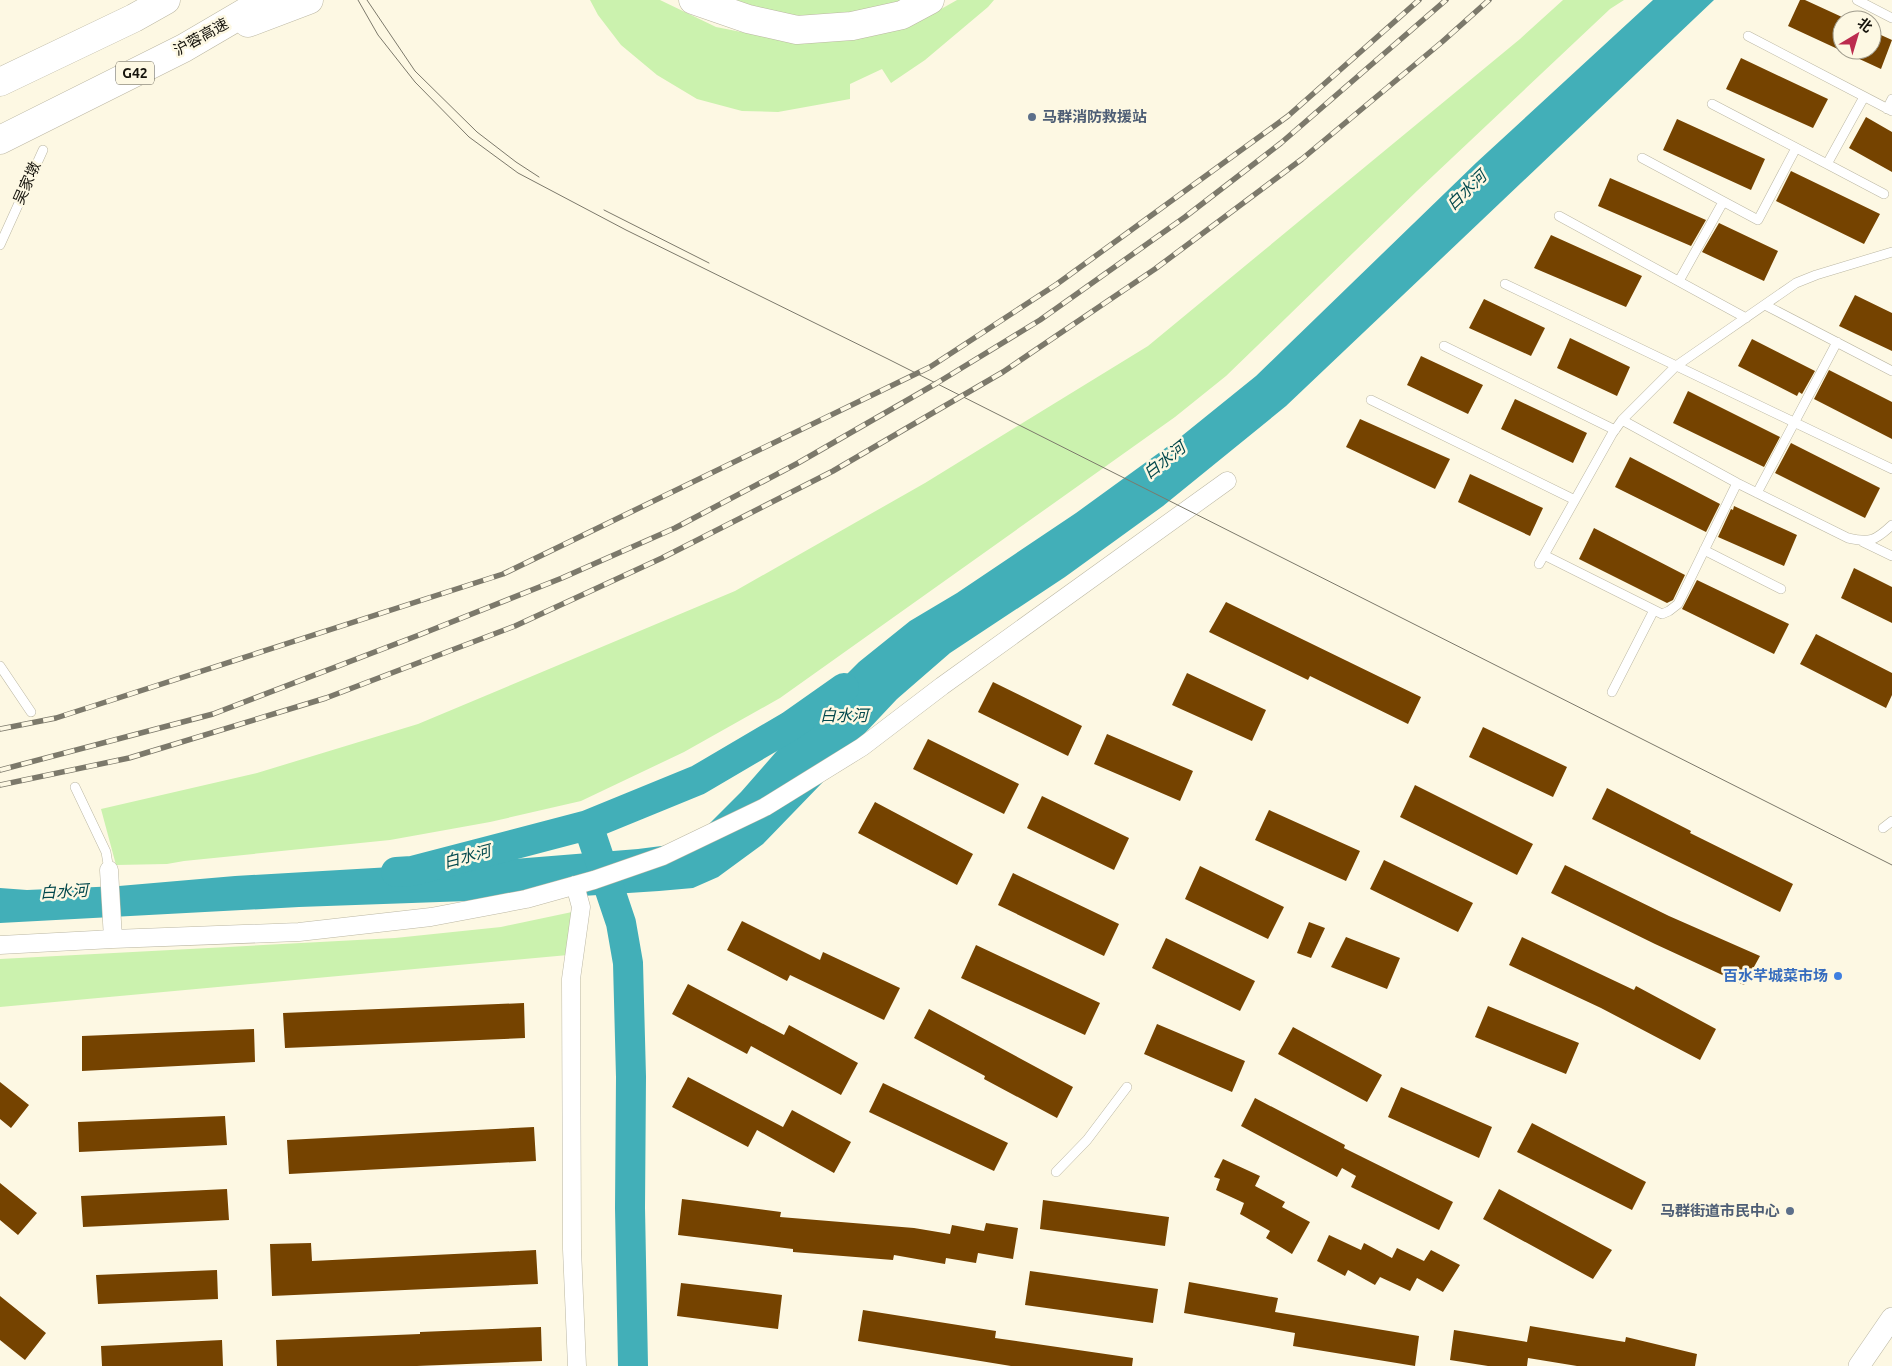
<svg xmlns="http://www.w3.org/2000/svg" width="1892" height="1366" font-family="Ubuntu,'Noto Sans SC',sans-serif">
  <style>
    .green { fill: #cbf2ae }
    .water { fill: #42afb8 }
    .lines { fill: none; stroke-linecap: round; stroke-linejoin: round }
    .river { stroke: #42afb8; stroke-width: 30 }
    .building { fill: #754300 }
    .service-casing { stroke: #bbb7a3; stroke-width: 10 }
    .minor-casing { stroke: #bbb7a3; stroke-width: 19 }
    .tertiary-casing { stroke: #bbb7a3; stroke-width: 22 }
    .motorway-casing { stroke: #bbb7a3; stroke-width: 29 }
    .service { stroke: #fff; stroke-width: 9 }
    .minor { stroke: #fff; stroke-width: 18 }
    .tertiary { stroke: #fff; stroke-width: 21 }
    .motorway { stroke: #fff; stroke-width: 28 }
    .tram { stroke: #7c796b; stroke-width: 1 }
    .rail-casing { stroke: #7c796b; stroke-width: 5.5 }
    .rail { stroke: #fdf8e3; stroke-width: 4; stroke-dasharray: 11; stroke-linecap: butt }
    .service-dot { fill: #5c6f8a; stroke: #fdf8e3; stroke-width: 2 }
    .shop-dot { fill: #3f7fe0; stroke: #fdf8e3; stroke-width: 2 }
    .labels { text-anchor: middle; stroke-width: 5; stroke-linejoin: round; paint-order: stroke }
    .shield { fill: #fdf8e3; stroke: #5b584c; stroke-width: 1 }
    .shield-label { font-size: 14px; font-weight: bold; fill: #15130c }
    .street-label { font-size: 15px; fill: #15130c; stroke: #fdf8e3 }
    .service-label { font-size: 15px; font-weight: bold; fill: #4e5e75; stroke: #fdf8e3; text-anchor: start }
    .shop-label { font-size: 15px; font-weight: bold; fill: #366cbe; stroke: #fdf8e3; text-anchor: end }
    .water-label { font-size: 16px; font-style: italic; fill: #04494d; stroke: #fdf8e3 }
  </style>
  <rect width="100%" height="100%" fill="#fdf8e3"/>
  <!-- green -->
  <path class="green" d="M590,0H660L716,27L792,42L856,39L920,21L957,0H994L988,7L925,60L891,83L882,69L850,84V99L778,112L742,111L697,99L657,75L621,45L598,15Z
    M726,0H905L835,18L796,16Z
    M1563,0H1624L1610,9L1418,190L1226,376L1175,417L780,698L684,752L581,801L490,822L390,840L184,861L167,864L116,865L101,809L257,773L418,724L735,591L925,483L1148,346L1520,39Z
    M572,912L579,954L0,1007V959L395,938L501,927Z"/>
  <!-- water -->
  <path class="water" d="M1653,0H1714L1286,406L1163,506L1065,577L950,653L897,699L849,750L822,783L763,844L718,877L693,888L659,891L552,898L299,907L0,923V888L27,890L119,886L235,876L477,862L638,849L677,844L704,829L741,792L825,696L859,662L910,621L957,593L1076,513L1178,439L1256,376L1477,162Z"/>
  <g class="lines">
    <!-- river -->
    <path class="river" d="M588,825L621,923L628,963L631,1077L630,1208L633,1366
      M396,872L412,871L588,825L698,780L790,726L844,688"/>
  </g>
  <!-- building -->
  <path class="building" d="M1800,0H1805L1842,17V50H1872V31L1892,40L1881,69L1788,26Z
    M1741,58L1828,99L1813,128L1726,89Z
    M1866,117L1892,132V172L1849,148Z
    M1677,119L1765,159L1751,190L1663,150Z
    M1791,171L1880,214L1864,244L1776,201Z
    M1610,178L1706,220L1691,246L1598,206Z
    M1719,223L1778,251L1764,281L1702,252Z
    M1551,235L1642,276L1626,307L1534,268Z
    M1855,295L1892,313V351L1839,326Z
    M1484,299L1545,328L1531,356L1469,328Z
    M1570,338L1630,367L1617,396L1557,368Z
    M1752,339L1815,371L1802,394L1799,392L1797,396L1738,366Z
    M1421,356L1483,385L1468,414L1407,385Z
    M1829,370L1892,402V439L1814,399Z
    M1688,391L1780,437L1764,467L1673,423Z
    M1515,399L1587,433L1573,463L1501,429Z
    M1360,419L1450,459L1435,489L1346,447Z
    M1791,443L1880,488L1865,518L1775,473Z
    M1630,457L1720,504L1706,532L1615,487Z
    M1470,474L1543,508L1530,536L1458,502Z
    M1734,506L1797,535L1784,566L1718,537L1731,509L1733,510Z
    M1594,528L1685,575L1673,600L1667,603L1579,559Z
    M1854,568L1892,587V623L1841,598Z
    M1697,580L1789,624L1774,654L1682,609Z
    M1226,602L1421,697L1408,724L1310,676L1308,680L1209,632Z
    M1816,634L1892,673V695L1886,708L1800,664Z
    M1187,673L1266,710L1252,741L1172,705Z
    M993,682L1082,726L1068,756L978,712Z
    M1483,727L1567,767L1553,797L1469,757Z
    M1107,734L1193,771L1180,801L1094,764Z
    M928,739L1019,784L1004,814L913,769Z
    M1415,785L1533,844L1517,875L1400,817Z
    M1607,788L1691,831L1690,833L1793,884L1780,912L1592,819Z
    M1042,796L1129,838L1114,870L1027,828Z
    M875,802L973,854L957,885L858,833Z
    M1269,810L1360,851L1346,881L1255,840Z
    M1384,860L1473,903L1458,932L1370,889Z
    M1565,865L1669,916L1760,956L1744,985L1655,944L1551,893Z
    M1200,866L1284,907L1268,939L1185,899Z
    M1013,873L1119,924L1104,956L998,905Z
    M742,921L820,960L823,952L900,988L884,1020L790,975L787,981L727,950Z
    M1309,922L1325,928L1311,958L1297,953Z
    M1346,937L1400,958L1387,989L1331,967Z
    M1522,937L1634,990L1636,986L1716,1029L1700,1060L1601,1008L1509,965Z
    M1166,938L1255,981L1240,1011L1152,968Z
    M976,945L1100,1003L1085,1035L961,978Z
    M688,984L784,1035L789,1025L858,1063L841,1095L751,1046L747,1054L672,1014Z
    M524,1003L525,1038L285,1048L283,1013Z
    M1488,1006L1579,1043L1566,1074L1475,1037Z
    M929,1009L1073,1087L1057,1118L984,1079L985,1076L914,1038Z
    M1157,1024L1245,1061L1232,1092L1144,1054Z
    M1293,1027L1382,1075L1367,1102L1278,1054Z
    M254,1029L255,1062L82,1071V1036Z
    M688,1077L783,1127L792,1110L851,1142L834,1173L757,1130L748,1147L672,1107Z
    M0,1082L29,1105L11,1128L0,1119Z
    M883,1083L1008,1143L994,1171L869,1112Z
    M1401,1087L1492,1127L1479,1158L1388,1117Z
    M1255,1098L1345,1145L1344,1148L1453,1202L1439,1230L1351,1187L1356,1176L1342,1168L1337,1177L1241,1126Z
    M225,1116L227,1145L79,1152L78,1122Z
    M1532,1123L1646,1182L1632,1210L1517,1152Z
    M534,1127L536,1161L289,1174L287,1140Z
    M1223,1159L1260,1176L1255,1186L1285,1202L1282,1207L1310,1222L1292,1254L1266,1238L1270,1231L1240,1214L1244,1203L1216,1190L1220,1179L1214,1177Z
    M0,1183L37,1213L18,1235L0,1220Z
    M227,1189L229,1220L83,1227L81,1196Z
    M1499,1189L1612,1250L1593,1279L1483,1219Z
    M682,1199L781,1212L780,1217L914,1228L950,1234L952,1225L984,1231L986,1223L1018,1228L1013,1259L978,1253L976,1263L946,1258L945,1264L894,1255L893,1260L793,1252V1249L678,1235Z
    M1043,1200L1169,1217L1165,1246L1040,1229Z
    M1329,1235L1361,1250L1364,1243L1392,1258L1397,1248L1424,1261L1431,1250L1460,1265L1443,1292L1417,1278L1410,1291L1380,1277L1375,1285L1348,1270L1345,1276L1317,1261Z
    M311,1243L312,1261L536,1250L538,1284L272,1296L270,1244Z
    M217,1270L218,1299L98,1304L96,1275Z
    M1030,1271L1158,1289L1153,1323L1025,1305Z
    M1189,1282L1278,1298L1275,1312L1419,1336L1415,1366L1293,1346L1295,1333L1184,1313Z
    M681,1283L782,1295L778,1329L677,1316Z
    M0,1296L46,1333L25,1360L0,1340Z
    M863,1310L996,1331L995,1338L1133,1358L1132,1366H1011L858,1341Z
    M1530,1326L1625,1342L1626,1337L1697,1354L1695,1366H1577L1528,1358L1527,1366H1488L1450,1360L1454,1330L1527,1342Z
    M541,1327L542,1361L417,1366H277L276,1340L420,1334V1332Z
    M222,1340L223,1366H102L101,1346Z"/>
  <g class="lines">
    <!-- service casing -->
    <g class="service-casing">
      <path id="service" d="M1857,0L1892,18
        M1748,36L1892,111
        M1712,104L1827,164L1864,97
        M1887,109L1892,99
        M1642,158L1758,220L1796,148
        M1827,164L1884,194
        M1559,216L1746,318
        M0,245L43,150
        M1679,281L1723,202
        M1505,284L1892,469
        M1765,305L1892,371
        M1444,346L1615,430
        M1371,400L1575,500
        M1622,420L1737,483L1848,538C1870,543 1875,541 1892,525
        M1757,493L1837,342
        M1863,542L1892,556
        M1704,550L1781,589
        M1544,555L1662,614L1669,611L1678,604L1737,483
        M1539,564L1612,434L1622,420L1676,366L1796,283L1816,275L1892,252
        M0,666L31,712
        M1612,692L1654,610
        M75,787L106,852L109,870
        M1883,828L1892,821
        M1056,1172L1087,1140L1127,1087"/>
    </g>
    <!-- minor casing -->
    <g class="minor-casing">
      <path id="minor" d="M575,885L581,907L571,979L572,1249L577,1366
        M113,939L299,932L431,917L526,899L594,880L663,856L765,807L862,747L942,686L1227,481
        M0,945L113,939L109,870"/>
    </g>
    <!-- tertiary casing -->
    <g class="tertiary-casing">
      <path id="tertiary" d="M1859,1366L1892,1318"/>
    </g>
    <!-- motorway casing -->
    <g class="motorway-casing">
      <path id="motorway" d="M693,0L748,19L797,30L852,26L902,15L930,0
        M248,23L309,0
        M0,82L134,18L166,0
        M0,140L184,48L266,0"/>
    </g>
    <!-- service -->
    <use href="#service" class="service"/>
    <!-- minor -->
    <use href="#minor" class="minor"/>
    <!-- tertiary -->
    <use href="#tertiary" class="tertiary"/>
    <!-- motorway -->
    <use href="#motorway" class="motorway"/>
    <!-- tram -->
    <path class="tram" d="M358,0L378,35L415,82L469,137L518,173L626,230L888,359L1892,865
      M367,0L415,71L477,132L516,162L539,177
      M604,210L709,263"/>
    <!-- rail casing -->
    <g class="rail-casing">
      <path id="rail" d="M0,729L56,718L503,574L930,367L1057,284L1288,116L1419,0
        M0,770L213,714L419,635L562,578L675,528L798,463L937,383L1040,320L1185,217L1281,143L1446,0
        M0,785L129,758L326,698L515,626L662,558L833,471L1003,372L1155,269L1302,159L1442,42L1489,0"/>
    </g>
    <!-- rail -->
    <use href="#rail" class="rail"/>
  </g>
  <!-- markers -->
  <g class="service-dot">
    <circle cx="1032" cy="117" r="5"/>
    <circle cx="1790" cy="1211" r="5"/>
  </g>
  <circle class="shop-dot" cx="1838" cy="976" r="5"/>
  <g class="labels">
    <!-- shield labels -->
    <rect class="shield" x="116" y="61.5" width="38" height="23" rx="4"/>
    <g class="shield-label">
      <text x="135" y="78">G42</text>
    </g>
    <!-- street labels -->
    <g class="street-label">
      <text transform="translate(201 37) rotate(-29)" y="5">沪蓉高速</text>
      <text transform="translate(27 183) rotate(-66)" y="5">吴家墩</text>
    </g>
    <!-- service labels -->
    <g class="service-label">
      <text x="1042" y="122">马群消防救援站</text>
      <text x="1780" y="1216" text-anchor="end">马群街道市民中心</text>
    </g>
    <!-- shop labels -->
    <g class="shop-label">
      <text x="1828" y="981">百水芊城菜市场</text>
    </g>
    <!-- water labels -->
    <g class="water-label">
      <text transform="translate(1466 190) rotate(-44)" y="6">白水河</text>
      <text transform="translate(1164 460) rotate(-38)" y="6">白水河</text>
      <text x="844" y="721">白水河</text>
      <text transform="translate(467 856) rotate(-15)" y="6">白水河</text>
      <text transform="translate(64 891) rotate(-3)" y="6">白水河</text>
    </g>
  </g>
  <!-- north arrow -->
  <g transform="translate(1857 35) rotate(38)"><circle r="24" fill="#fdf8e3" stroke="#a09c8d"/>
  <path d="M0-4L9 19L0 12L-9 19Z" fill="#bc2c4f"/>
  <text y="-8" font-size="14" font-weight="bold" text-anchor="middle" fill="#15130c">北</text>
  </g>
</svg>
